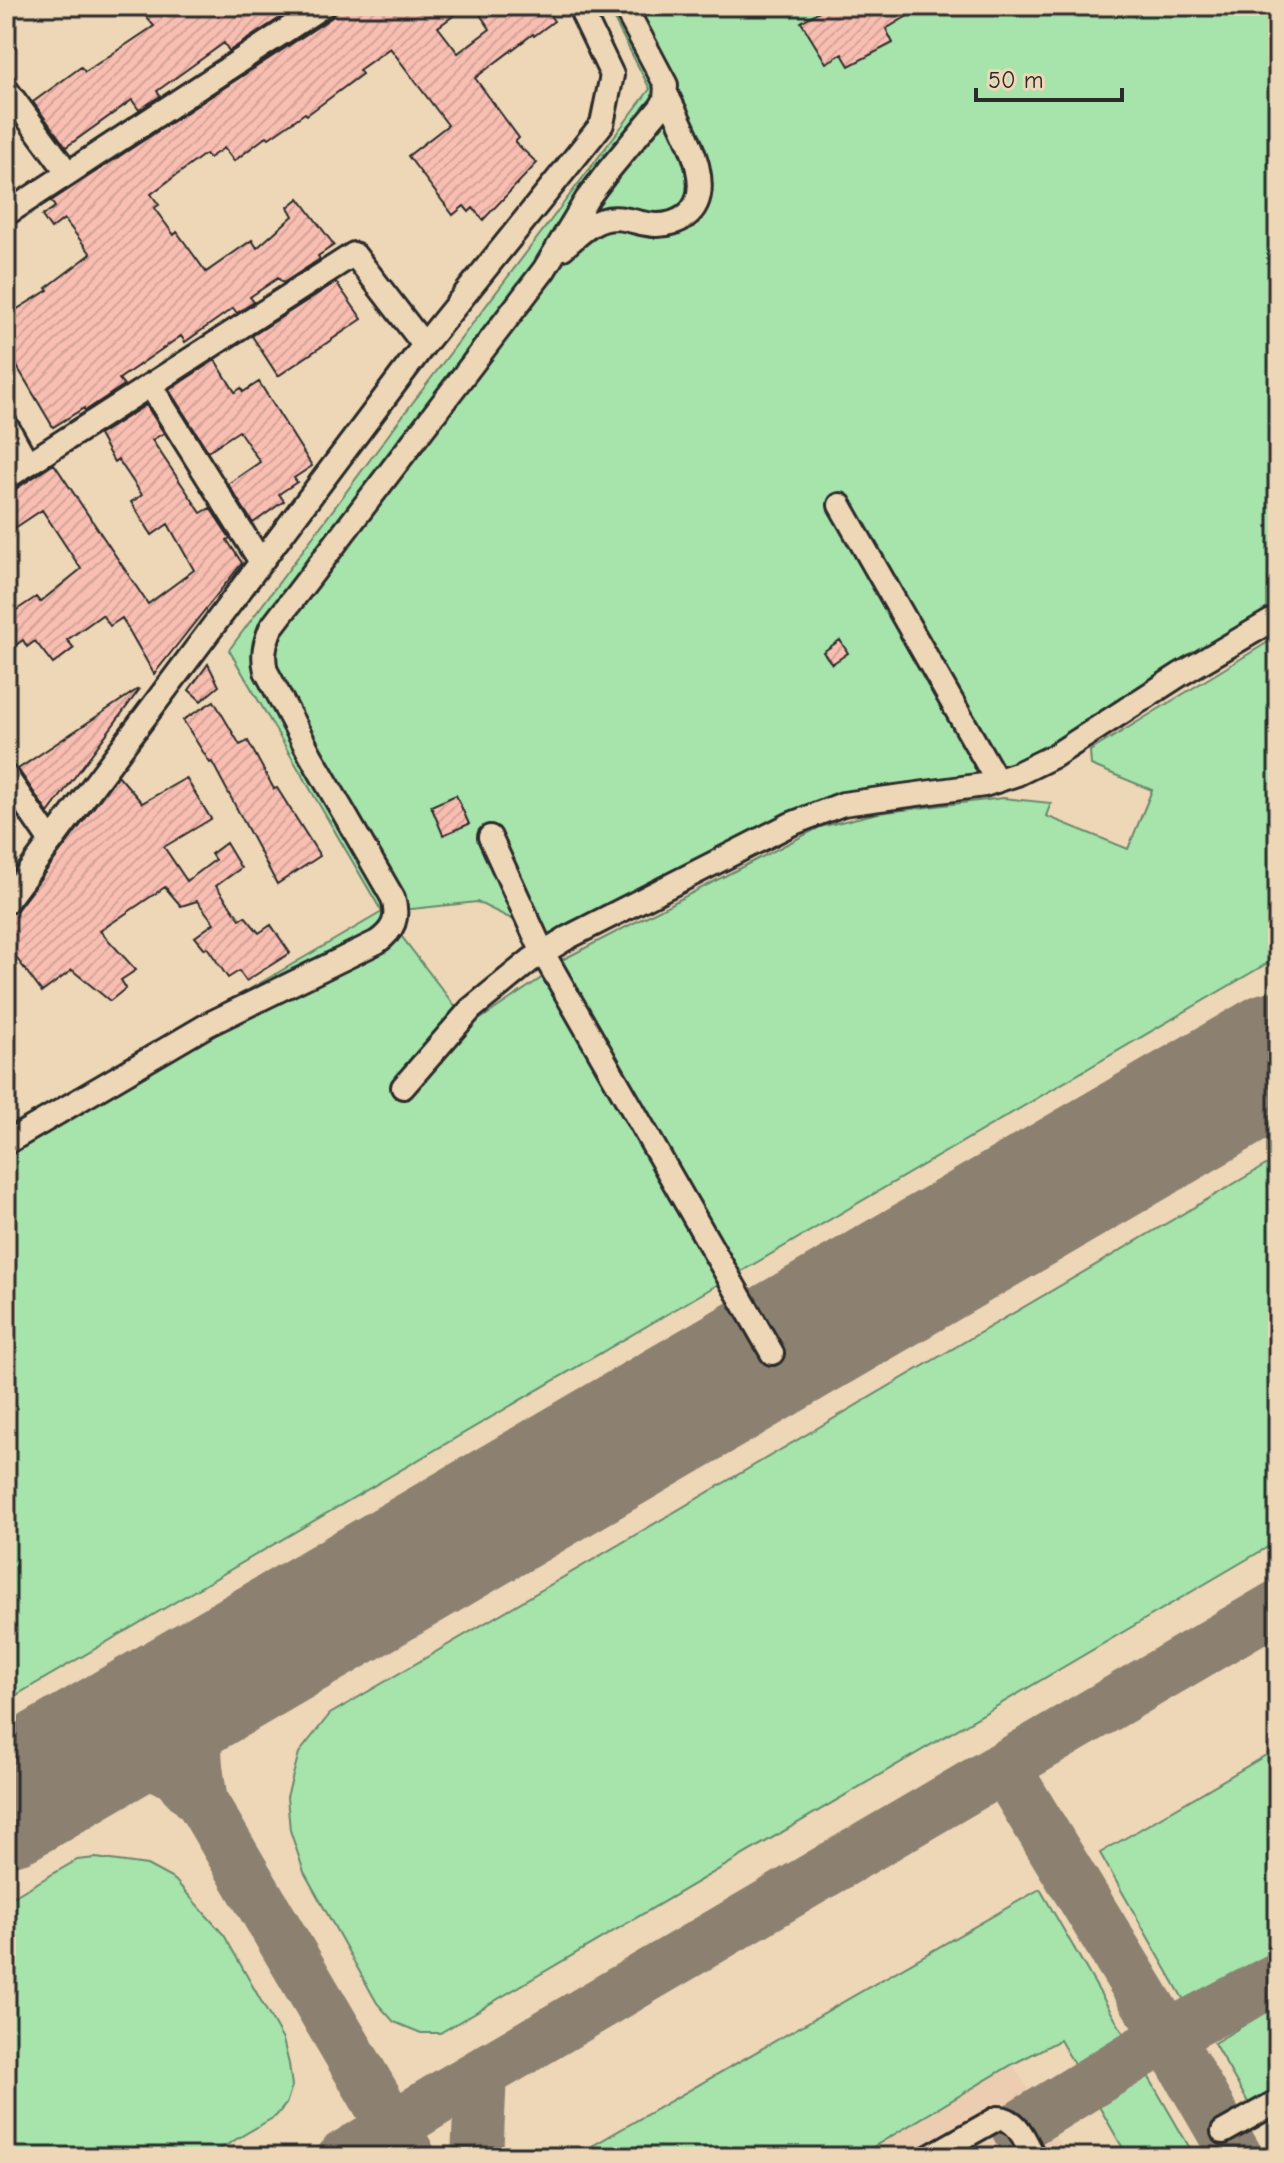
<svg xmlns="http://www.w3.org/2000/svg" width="1284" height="2163" font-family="'Comic Neue',sans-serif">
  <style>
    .built { fill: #eccdb1 }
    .grass { fill: #a6e4ac; stroke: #68886c; stroke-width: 2 }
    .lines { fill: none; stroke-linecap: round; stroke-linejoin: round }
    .taxiway { stroke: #8c8170; stroke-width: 52 }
    .runway { stroke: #8c8170; stroke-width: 132 }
    .building { fill: url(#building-hatch); stroke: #2b2b2b; stroke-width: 2 }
    .minor-casing { stroke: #2b2b2b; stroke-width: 28 }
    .minor { stroke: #edd7b6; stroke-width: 22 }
  </style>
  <defs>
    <pattern id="building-hatch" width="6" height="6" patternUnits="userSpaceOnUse" patternTransform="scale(2)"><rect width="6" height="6" fill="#f8beb1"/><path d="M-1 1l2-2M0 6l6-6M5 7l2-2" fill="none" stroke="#d5a398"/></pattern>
  </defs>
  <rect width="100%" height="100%" fill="#edd7b6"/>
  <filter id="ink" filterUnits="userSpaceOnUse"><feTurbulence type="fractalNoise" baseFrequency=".0125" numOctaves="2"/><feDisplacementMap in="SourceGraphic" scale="16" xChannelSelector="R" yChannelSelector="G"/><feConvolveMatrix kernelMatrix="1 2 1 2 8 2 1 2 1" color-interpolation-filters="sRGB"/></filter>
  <g filter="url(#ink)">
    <!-- built -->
    <path class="built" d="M1013,2064L1068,2157H856Z"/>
    <!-- grass -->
    <path class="grass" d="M607,6H1278V605L1024,767L825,798L548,937L477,902L383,912L470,1026L543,977L722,1282L6,1701V1131L382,912L229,650L395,426L650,89Z
      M1278,636V957L737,1274L558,962L820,827L878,813L1003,798L1051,803L1046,816L1128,849L1152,790L1091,765L1090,751Z
      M1278,1158V1541L440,2033H421L394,2022L377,2003L304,1872L290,1830L287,1797L299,1753L330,1714Z
      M1278,1748V1964L1190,2011L1100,1853Z
      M96,1858L147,1865L175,1880L224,1935L283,2040L289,2064L292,2086L286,2104L276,2116L206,2157H6V1901L77,1860Z
      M1040,1889L1129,2043L1078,2071L1060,2040L1013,2064L856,2157H573Z
      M1278,2005V2093L1252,2109L1214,2043Z
      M1143,2067L1195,2157H1128L1093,2096Z"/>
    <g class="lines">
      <!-- taxiway -->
      <path class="taxiway" d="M228,1671C215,1690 201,1710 197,1733C194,1756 199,1780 202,1802L409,2155
        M85,1754L152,1762L175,1774L202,1802
        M1004,1767L1167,2036L1237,2157
        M1017,2128L1167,2036L1278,1978
        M343,2157L450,2092L1278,1606
        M477,2157L481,2074"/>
      <!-- runway -->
      <path class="runway" d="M6,1800L1278,1057"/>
    </g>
    <!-- building -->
    <path class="building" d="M137,6H289L292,10L229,51L224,43L157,91L160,96L139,110L132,100L66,147L33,102L81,67L85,72L154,26Z
      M337,6H467L438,27L458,53L490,29L474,6H543L554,21L534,36L533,34L475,78L519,138L515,142L537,163L483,220L473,208L469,212L464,206L453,215L408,156L448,125L390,48L359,70L362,74L307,115L305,113L269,138L267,136L234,161L224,148L209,158L205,154L151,194L159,205L154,208L174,235L177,232L206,272L252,240L257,248L293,216L288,207L299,198L334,245L318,256L320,259L283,283L278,278L250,297L254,302L237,313L233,308L185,342L181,336L119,379L124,385L85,411L84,408L53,427L6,348V316L48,290L46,288L91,254L64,219L51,229L42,216L55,207L51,201L331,18L335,13Z
      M828,6H924L886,29L893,43L849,66L842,54L826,63L801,22Z
      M336,282L362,319L278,376L252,336Z
      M215,360L235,392L241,388L243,392L259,382L312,466L294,478L297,482L279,494L284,501L253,523L228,484L260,462L239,431L208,451L169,390Z
      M146,405L164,433L152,440L201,513L210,508L230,538L227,540L242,563L154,674L122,618L110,626L102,615L67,640L74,648L53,664L35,641L27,647L23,640L6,652V617L36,597L40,602L81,569L42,510L6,534V492L14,490L54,464L148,604L194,570L168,524L152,535L131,502L142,495L118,459L114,462L99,435Z
      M840,640L848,653L832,664L823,652Z
      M208,664L219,686L201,701L189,690Z
      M138,689L139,690L48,813L18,769Z
      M214,701L240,745L248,741L274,789L277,788L320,856L277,884L212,762L210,763L183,720Z
      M118,775L142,803L186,778L211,819L164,847L187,881L215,860L211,854L226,843L241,868L216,886L240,919L245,916L259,933L271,925L290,953L246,981L239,971L228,978L207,947L205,949L195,937L214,923L197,901L181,906L165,887L100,931L136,970L121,980L126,988L110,1001L72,970L42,992L6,944V916L17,910Z
      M456,795L469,824L443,835L431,806Z"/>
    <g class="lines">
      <!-- minor casing -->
      <g class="minor-casing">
        <path id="minor" d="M6,89L68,173
          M6,214L323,6
          M563,248C575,238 588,224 603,220C622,214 638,225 657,225C667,225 678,222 686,216C721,189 680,124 666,93
          M150,385L261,562
          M6,425L28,464
          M6,478L354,254L424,345
          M840,505L997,781
          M6,776L51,842
          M490,837L543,953L772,1353
          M6,902L424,345L602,124L612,75L579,6
          M403,1087L471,1009L531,960L567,938L791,824L843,804L984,785L1017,774L1054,756L1181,674L1278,617
          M6,1143L209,1024L377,942C394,930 399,918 393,898L311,756L266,671C262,655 265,643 271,628L544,270L587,199L608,171L661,107L665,100L666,85L624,6
          M1223,2132L1278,2101
          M929,2157L998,2118C1018,2118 1025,2141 1034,2157"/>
      </g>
      <!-- minor -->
      <use href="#minor" class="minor"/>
    </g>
  </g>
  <!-- margin -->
  <rect width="1284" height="2163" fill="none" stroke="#edd7b6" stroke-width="32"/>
  <rect x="16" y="16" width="1252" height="2131" fill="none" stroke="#2b2b2b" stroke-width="3" filter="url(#ink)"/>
  <!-- scale -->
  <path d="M976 88v12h146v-12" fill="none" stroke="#2b2b2b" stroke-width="4"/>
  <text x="988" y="88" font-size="24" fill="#2b2b2b" stroke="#edd7b6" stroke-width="6" paint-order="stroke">50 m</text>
</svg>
